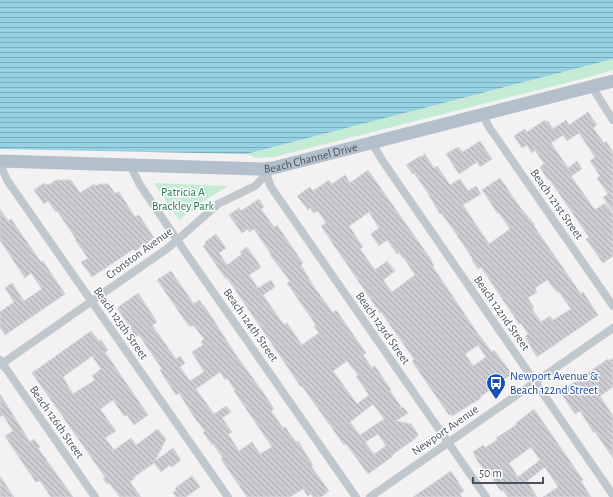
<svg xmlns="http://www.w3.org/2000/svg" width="613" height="497" font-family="'Alegreya Sans',sans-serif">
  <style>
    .green { fill: #c4ebd4 }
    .water { fill: url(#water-rules) }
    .building { fill: url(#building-back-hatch); stroke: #d5d7db; fill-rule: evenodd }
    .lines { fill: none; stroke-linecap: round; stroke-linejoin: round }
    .minor { stroke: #c0c8ce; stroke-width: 8 }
    .primary { stroke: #b3c0cc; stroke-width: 13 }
    .labels { text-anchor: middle; stroke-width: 3; stroke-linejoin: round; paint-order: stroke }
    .street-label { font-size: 12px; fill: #4a535c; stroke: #fff }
    .park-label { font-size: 12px; fill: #22774d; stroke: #fff }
    .transit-label { font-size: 12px; fill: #164399; stroke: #fff; text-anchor: start }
  </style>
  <defs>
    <pattern id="water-rules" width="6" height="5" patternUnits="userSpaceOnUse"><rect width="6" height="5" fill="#96d2e3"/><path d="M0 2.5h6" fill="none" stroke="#7cadbb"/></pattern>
    <pattern id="building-back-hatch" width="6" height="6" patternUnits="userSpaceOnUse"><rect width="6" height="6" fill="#cbcdd2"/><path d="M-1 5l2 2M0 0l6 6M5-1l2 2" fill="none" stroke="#a7a9ae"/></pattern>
  </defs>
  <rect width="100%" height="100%" fill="#f3f1f1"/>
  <!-- green -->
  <path class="green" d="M613,59V70L589,77L274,157L256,158L246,154Z
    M154,183L227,186V187L202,202L179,220Z"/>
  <!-- water -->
  <path class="water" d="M0,0H613V59L246,154L0,149Z"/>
  <!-- building -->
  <path class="building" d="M588,112L597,125L593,128L604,143L606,141L613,152V212L603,197L608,194L597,178L600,176L590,161L595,157L579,133L567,141L563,135L551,143L568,168L577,161L582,169L571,176L595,210L605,203L613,214V256L603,263L586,239L589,237L549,179L548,180L540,167L544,164L535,150L532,153L527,145L522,148L514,136L525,129L527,132L545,120L546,122L548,121L553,129L566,120L569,125Z
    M480,141L492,159L480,167L477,162L459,174L446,154L458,147L463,152Z
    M425,154L434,168L437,166L450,185L460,179L468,191L476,186L481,194L463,205L489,244L510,229L499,213L498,214L482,190L500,178L519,206L535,225L534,226L581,294L583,292L598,315L537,357L525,337L528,334L521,323L519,324L481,267L478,269L472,260L473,259L450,225L441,213L440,214L426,190L414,173L413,174L406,165L420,156L421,157ZM547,280L555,290H556L558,293L559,292L571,309L553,320L550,316L541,322L532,309L534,308L528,298L537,292L535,288Z
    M368,170L430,258L434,266L433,267L476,331L492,352L494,350L512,374L480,397L481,398L452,416L451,414L449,415L418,370L412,361L414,359L381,312L380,313L321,226L326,223L318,211L314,213L310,208L308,210L297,196L310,187L313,191L329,180L332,184L345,175L350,183ZM369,212L379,228L371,234L379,246L387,240L397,254L399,253L406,261L415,275L392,292L383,280L395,271L387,261L375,270L360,249L363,247L349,226ZM478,345L486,357L473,366L465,354Z
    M56,180H71L80,193L94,184L96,186L99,184H108L115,193L119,192L135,217L139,215L154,238L135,251L134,249L92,277L81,262L88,258L75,240L76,239L66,224L57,211L56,212L48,201L44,204L34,190L44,183L46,185L48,184L49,185Z
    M259,199L264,207L261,209L274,227L277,225L303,263L301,265L314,287L333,313L336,310L366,353L363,355L372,368L375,366L391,390L390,391L402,408L403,407L408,413L396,421L411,424L418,434L416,438L392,455L393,456L368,474L346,444L344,445L302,386L301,387L236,291L227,278L226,279L203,246L206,244L205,242L216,234L226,248L219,253L227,265L242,254L240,252L247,247L261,267L249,275L258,288L271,280L275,287L263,295L284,325L287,323L302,345L319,333L314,326L316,325L287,283L290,281L270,255L271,254L254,229L249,232L248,229L242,233L229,215L239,208L241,211ZM347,361L358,375L356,376L369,395L357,404L333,371ZM373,404L384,419L360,435L350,422ZM378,434L386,446L374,454L365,442Z
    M0,209L8,221L11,219L41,262L43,261L65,294L5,335L0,327V312L14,302L5,288L12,283L24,301L42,289L31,273L25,278L0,240Z
    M171,271L194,304L199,300L207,310L236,355L265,395L274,409L271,411L283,428L285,427L296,442L298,441L313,465L311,466L329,491L321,497H313L311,494L308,496L303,489L290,497H247L221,459L223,458L213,444L212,445L203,432L205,431L194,417L179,393L176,395L166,380L160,370L162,369L139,335L136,336L117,308L138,293L157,322L152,325L176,359L180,356L185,363L180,367L190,381L204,372L192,352L203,345L201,342L204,339L195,327H194L193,325L190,327L186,322L157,280ZM220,372L225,380L227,378L235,390L234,391L272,447L260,454L252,442L239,451L228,434L232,432L222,418L231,412L226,406L214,414L196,389Z
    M91,331L99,341L101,340L108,350L105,352L148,415L134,425L127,415L124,416L113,400L100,409L116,431L105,438L114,450L131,438L136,445L158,429L166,439L155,461L173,448L181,460L172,467L170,465L161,472L154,463L134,477L135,478L130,482L141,497H120L109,483L107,484L103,478L105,477L98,467L32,373ZM92,356L101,369L92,376L95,380L73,394L63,377Z
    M613,358V387L600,396L613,416V458L595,432L594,433L580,411L575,414L560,392L608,359L609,361Z
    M0,394L30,442L34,439L40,447L38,448L73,497H51L40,481L36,482L24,465L5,436L13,431L3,415L0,417Z
    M534,409L583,480L581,481L591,497H543L558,487L545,467L527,481L537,497H508L503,490L501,491L489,474L488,475L477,460L473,452L483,445L485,448L497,440L496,438L516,425L515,424ZM531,447L540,460L518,477L509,463Z
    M451,471L464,491L460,494L462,497H413Z
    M0,476L14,497H0Z
    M192,476L200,487L186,497H176L173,492L176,491L175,488Z"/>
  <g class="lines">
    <!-- minor -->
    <path class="minor" d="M592,87L613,120
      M483,115L489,127L613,306
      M372,143L382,160L613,495
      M0,161L3,171L7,180L228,497
      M130,165L140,185L188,256L356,497
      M267,169L268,179L271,187L486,497
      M0,360L95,497
      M0,365L168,248L218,204L255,186L261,180L266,170
      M370,497L613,328"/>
    <!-- primary -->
    <path class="primary" id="s1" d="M0,161L260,169L273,168L613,81"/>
  </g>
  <!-- icons -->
  <defs>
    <g id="bus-pin" transform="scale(1)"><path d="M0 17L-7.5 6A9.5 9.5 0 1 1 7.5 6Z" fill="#1a4fb4" stroke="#fff"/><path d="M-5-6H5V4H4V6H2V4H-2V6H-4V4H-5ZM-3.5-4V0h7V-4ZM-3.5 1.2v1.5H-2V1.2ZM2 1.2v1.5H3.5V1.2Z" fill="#fff"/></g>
  </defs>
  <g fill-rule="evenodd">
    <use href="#bus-pin" x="496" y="383"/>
  </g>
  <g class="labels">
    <!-- street labels -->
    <g class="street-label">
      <text dy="4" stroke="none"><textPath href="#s1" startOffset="312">Beach Channel Drive</textPath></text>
      <text transform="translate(557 204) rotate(55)" y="4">Beach 121st Street</text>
      <text transform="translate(139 253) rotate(-36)" y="4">Cronston Avenue</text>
      <text transform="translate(502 313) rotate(55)" y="4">Beach 122nd Street</text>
      <text transform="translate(121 323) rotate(55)" y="4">Beach 125th Street</text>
      <text transform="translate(251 325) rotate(55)" y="4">Beach 124th Street</text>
      <text transform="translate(383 328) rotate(55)" y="4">Beach 123rd Street</text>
      <text transform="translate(57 422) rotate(55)" y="4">Beach 126th Street</text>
      <text transform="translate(445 430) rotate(-35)" y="4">Newport Avenue</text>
    </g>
    <!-- park labels -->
    <g class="park-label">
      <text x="183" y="196">Patricia A<tspan x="183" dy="14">Brackley Park</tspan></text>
    </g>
    <!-- transit labels -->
    <g class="transit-label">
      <text x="510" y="380">Newport Avenue &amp;<tspan x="510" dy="14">Beach 122nd Street</tspan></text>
    </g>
  </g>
  <!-- scale -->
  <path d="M473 477v6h70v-6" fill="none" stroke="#4a535c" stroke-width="2"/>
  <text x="479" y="477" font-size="12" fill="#4a535c" stroke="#ffffff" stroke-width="3" paint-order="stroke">50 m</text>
</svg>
